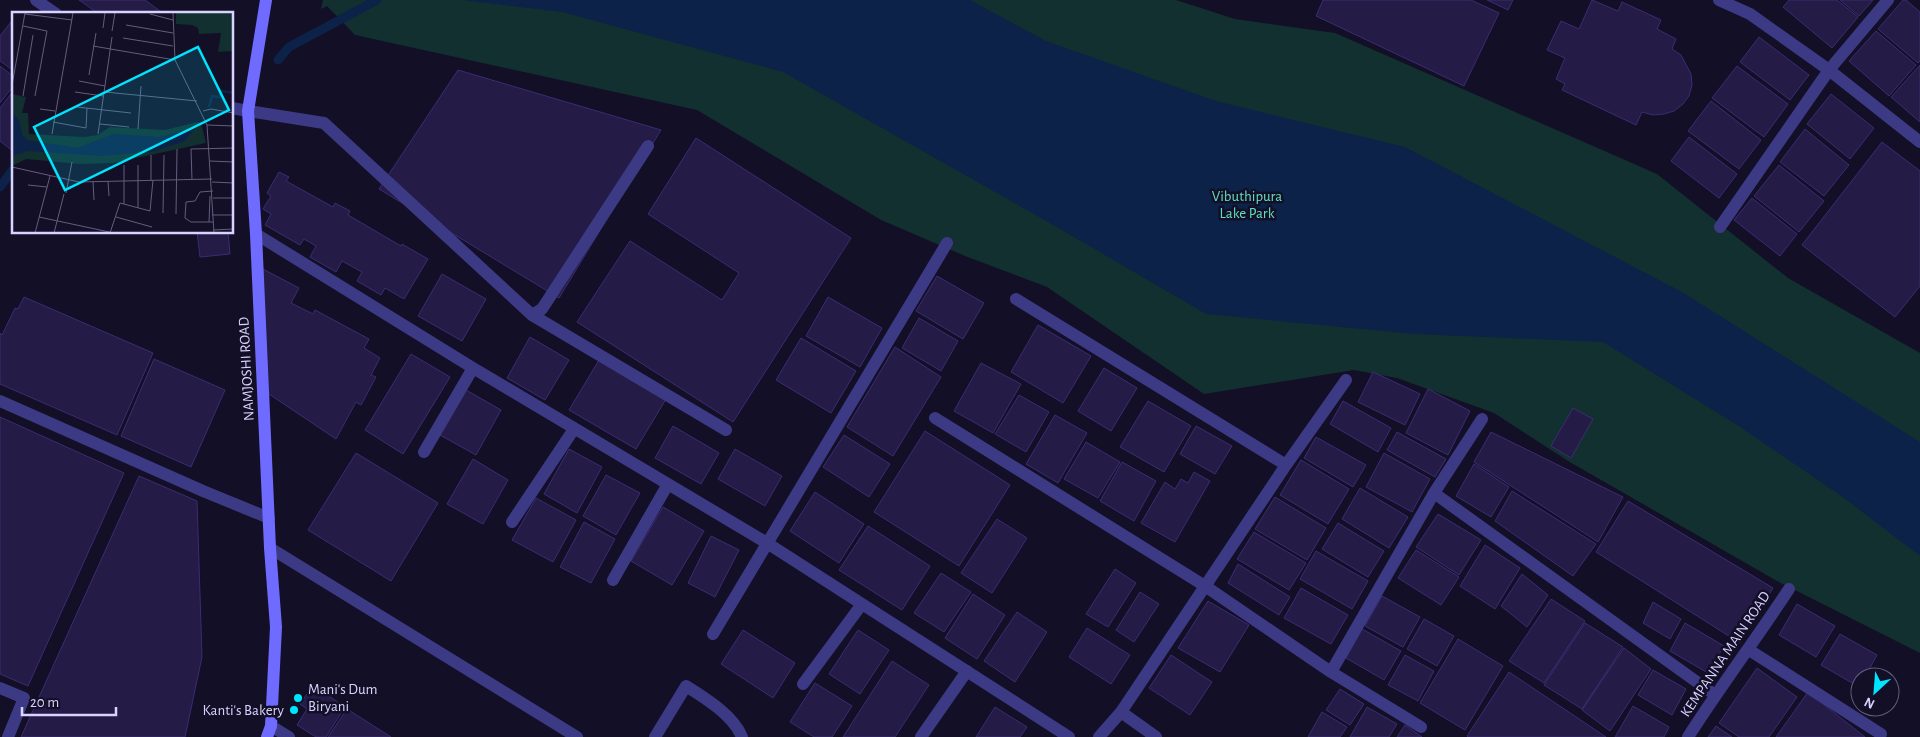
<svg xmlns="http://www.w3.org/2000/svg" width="1920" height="737" font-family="'Alegreya Sans',sans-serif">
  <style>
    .green { fill: #12302f }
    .water { fill: #0c2248 }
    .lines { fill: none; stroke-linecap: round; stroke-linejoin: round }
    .stream { stroke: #0c2248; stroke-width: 9 }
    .building { fill: #241b47; stroke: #3b2d73 }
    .service { stroke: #3d3a85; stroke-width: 12 }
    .minor { stroke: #3d3a85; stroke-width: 12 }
    .secondary { stroke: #6f6bff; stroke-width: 12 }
    .poi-dot { fill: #00e5ff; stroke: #130f26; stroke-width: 2 }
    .labels { text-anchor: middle; stroke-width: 5; stroke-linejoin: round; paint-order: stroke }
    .park-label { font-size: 15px; fill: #5fe0c0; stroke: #130f26 }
    .street-label { font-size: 15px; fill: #d9d4ff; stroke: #130f26 }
    .poi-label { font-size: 15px; fill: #d9d4ff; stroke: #130f26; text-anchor: start }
    .inset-river { fill: none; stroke: #0c2248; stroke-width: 2.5 }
    .inset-road { fill: none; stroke: #625e7d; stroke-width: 1 }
    .view { fill: #00e5ff; fill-opacity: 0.15; stroke: #00e5ff; stroke-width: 2.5 }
    .inset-edge { fill: none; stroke: #d9d4ff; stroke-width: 2.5 }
  </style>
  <rect width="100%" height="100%" fill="#130f26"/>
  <!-- green -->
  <path class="green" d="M323,0H1176L1235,19L1335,33L1657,174L1788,278L1920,353V653L1777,581L1568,461L1494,413L1397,378L1354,370L1204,394L1047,287L965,256L881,220L697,110L355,35L327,6L321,9Z"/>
  <!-- water -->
  <path class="water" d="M462,0H970L1046,41L1216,101L1405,147L1682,292L1920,442V556L1840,495L1737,425L1603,342L1414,334L1206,314L1055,226L783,72L562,12Z"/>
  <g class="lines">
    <!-- stream -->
    <path class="stream" d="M278,60L289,47L377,0
      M0,187L14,168"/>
  </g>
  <!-- building -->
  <path class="building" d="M79,0H145L164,14H99Z
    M1323,0H1471L1499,13L1464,86L1316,16Z
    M1487,0H1513L1508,10Z
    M1592,0L1618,11L1622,2L1661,20L1657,29L1676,39L1672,49L1681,55L1691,74L1692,85L1689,96L1683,104L1674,111L1664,114L1653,115L1642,112L1636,125L1562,90L1565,84L1556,79L1565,58L1547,50L1561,21L1579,29Z
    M1789,0H1837L1858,17L1832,48L1783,7Z
    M1840,0H1873L1859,16Z
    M1903,0H1906L1920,12V61L1918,63L1878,29Z
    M14,18V71L0,61V36Z
    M1876,31L1916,65L1889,96L1849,61Z
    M1759,37L1809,75L1790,100L1740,62Z
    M1920,65V122L1891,97Z
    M0,66L14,77V85L0,103Z
    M1737,66L1788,104L1764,137L1712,98Z
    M458,70L661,130L559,298L379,189Z
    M14,90V152L0,141V108Z
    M1831,94L1874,128L1850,159L1807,124Z
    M1711,101L1761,140L1739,169L1688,131Z
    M1805,129L1849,165L1824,196L1780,162Z
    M1689,137L1737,174L1719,198L1671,161Z
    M696,138L851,238L733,422L577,322L630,241L722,300L739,273L648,214Z
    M1882,142L1920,171V286L1895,317L1802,245Z
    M1779,165L1824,201L1799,232L1754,196Z
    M279,172L289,177L286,181L333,207L335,203L350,211L348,215L401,246L402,244L428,259L404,299L385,288L381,295L357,281L362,272L342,261L336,272L310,257L316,246L304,239L300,245L265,225L271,214L263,209L271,196L267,193Z
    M1752,198L1797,234L1780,256L1734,220Z
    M197,232H228L230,254L200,257Z
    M261,268L299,288L291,303L313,314L315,310L369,339L364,348L380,358L371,375L376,377L361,405L356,402L336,439L260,388Z
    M442,274L486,299L462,341L418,316Z
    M937,276L984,303L963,339L916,311Z
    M24,297L153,353L117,435L0,384V333L2,335L15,308L18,309Z
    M828,297L882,328L860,367L806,336Z
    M919,318L958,341L941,371L902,348Z
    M1038,325L1091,356L1063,403L1011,372Z
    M530,337L569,360L545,400L507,378Z
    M801,338L856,371L831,413L776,380Z
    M895,347L941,377L893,456L847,427Z
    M411,354L450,377L403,454L365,430Z
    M154,359L225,390L191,467L121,436Z
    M599,360L666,399L636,449L569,410Z
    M981,363L1021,384L993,433L954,411Z
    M1104,368L1137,388L1111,431L1078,411Z
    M1373,372L1420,394L1405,425L1358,402Z
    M1428,389L1470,411L1448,455L1406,433Z
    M466,390L501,410L476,455L440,435Z
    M1019,395L1049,412L1026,452L995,434Z
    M1148,401L1191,426L1164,472L1120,447Z
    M1343,401L1391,428L1378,452L1330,424Z
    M1573,408L1593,419L1571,458L1551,446Z
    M1055,415L1087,433L1058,483L1026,464Z
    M0,417L124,473L28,686L0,674Z
    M673,426L719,453L701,484L655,458Z
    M1196,426L1232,446L1215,474L1180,454Z
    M925,431L1010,485L959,566L874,512Z
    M1397,432L1446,459L1435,477L1387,450Z
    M1491,432L1623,497L1598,542L1474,462Z
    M844,435L890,464L869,497L823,467Z
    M1316,437L1366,465L1353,487L1304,458Z
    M1086,442L1120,462L1098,498L1064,479Z
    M569,449L602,467L577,513L544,494Z
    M735,449L782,476L765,506L718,479Z
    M356,453L438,503L391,581L308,530Z
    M1384,453L1430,479L1412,512L1366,487Z
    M473,459L508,480L483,524L447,504Z
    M1301,460L1349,489L1328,524L1280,495Z
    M1122,462L1156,481L1134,521L1100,501Z
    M1474,464L1509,487L1491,517L1456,496Z
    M1194,472L1210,481L1175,542L1141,523L1165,482L1175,489L1181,479L1188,483Z
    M606,475L640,493L616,535L583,516Z
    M139,476L197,501L202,657L185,737H21Z
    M1360,488L1408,517L1389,548L1342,519Z
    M1512,491L1596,544L1573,576L1495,521Z
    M815,492L864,524L839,563L790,531Z
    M1275,497L1326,528L1307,560L1255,529Z
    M536,498L576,520L553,562L512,540Z
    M1628,501L1773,588L1740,643L1596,552Z
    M663,507L704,531L672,585L631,561Z
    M1438,514L1481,540L1459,575L1416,547Z
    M997,519L1027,538L992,593L961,573Z
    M584,522L615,539L591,583L560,567Z
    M1338,523L1384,551L1368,577L1322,549Z
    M868,526L930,566L902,610L839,570Z
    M1254,532L1306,563L1289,590L1237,559Z
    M711,536L739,550L715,597L688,583Z
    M1485,545L1520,568L1495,609L1460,586Z
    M1416,550L1459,577L1441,605L1398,578Z
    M1316,551L1368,581L1352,609L1300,579Z
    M1238,564L1290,597L1279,615L1228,583Z
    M1115,569L1136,583L1108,627L1086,614Z
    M941,573L971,592L944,632L914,613Z
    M1522,574L1548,595L1527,627L1501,606Z
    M1301,588L1348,615L1331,644L1284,618Z
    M1140,592L1159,604L1134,642L1116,630Z
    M973,594L1005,615L977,659L945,638Z
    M1382,596L1420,617L1403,647L1365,626Z
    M1551,599L1585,621L1544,683L1509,661Z
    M1208,601L1249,625L1220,672L1178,648Z
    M1653,602L1681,619L1670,639L1643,623Z
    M1797,604L1835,626L1816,657L1779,635Z
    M1017,612L1047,632L1015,682L984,661Z
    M1424,619L1454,636L1437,666L1407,649Z
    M1585,623L1623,647L1582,709L1544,685Z
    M1685,623L1724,646L1708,673L1670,651Z
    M1087,628L1130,655L1111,684L1069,657Z
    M1362,629L1401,651L1384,680L1346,658Z
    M743,630L795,663L773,698L721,664Z
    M858,630L889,650L860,694L829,674Z
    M1840,634L1877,655L1865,677H1860L1859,687L1821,665Z
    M1458,639L1503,666L1465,730L1420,703Z
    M1624,648L1651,669L1610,731L1582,710Z
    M1171,655L1212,682L1190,715L1149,688Z
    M1405,655L1434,671L1418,701L1388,685Z
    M892,661L929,685L895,737H843Z
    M1757,668L1797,697L1769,737H1739L1719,723Z
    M1653,670L1686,689L1672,715L1638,695Z
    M1509,672L1606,737H1468L1467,736Z
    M815,683L852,706L832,737H814L790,722Z
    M313,685L345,707L326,737H316L297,725L307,709L300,704Z
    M1340,689L1364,704L1350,725L1326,710Z
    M1808,692L1865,737H1776Z
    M1633,706L1669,727L1664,737H1615Z
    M995,707L1027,727L1020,737H976Z
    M1367,707L1397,724L1389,737H1350Z
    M347,709L391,737H328Z
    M1322,712L1347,727L1340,737H1308Z
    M1405,725L1422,737H1397Z
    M1716,726L1732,737H1708Z"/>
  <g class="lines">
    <!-- service -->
    <path class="service" d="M248,111L324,123L532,315L542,309L648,146
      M532,315L726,430
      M0,401L203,491L269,518
      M270,548L577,737
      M0,688L24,698L8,737
      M655,737L686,686C705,698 733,715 742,737"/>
    <!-- minor -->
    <path class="minor" d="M36,0L56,14
      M1719,0L1750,14L1829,70L1920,142
      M232,108L248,111
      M1720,227L1829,70L1888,0
      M256,234L473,368L767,543L1069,737
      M1016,299L1286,465
      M935,418L1205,586L1331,672L1421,727
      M424,452L473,368
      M1434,493L1482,419
      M512,522L574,429
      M613,580L668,484
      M713,634L947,243
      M1749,650L1881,734
      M1331,672L1434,493L1715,695
      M803,684L862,604
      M1121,712L1156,737
      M271,726L289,737
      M921,737L967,671
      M1099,737L1121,712L1286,465L1346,380
      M1688,737C1720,687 1756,639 1789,589"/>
    <!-- secondary -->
    <path class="secondary" d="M266,0L248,111L256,234L270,548L276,627L271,726L267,737"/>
  </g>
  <!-- markers -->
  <g class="poi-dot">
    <circle cx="298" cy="698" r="5"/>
    <circle cx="294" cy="710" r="5"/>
  </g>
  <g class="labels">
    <!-- park labels -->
    <g class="park-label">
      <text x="1247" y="201">Vibuthipura<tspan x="1247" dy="17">Lake Park</tspan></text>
    </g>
    <!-- street labels -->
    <g class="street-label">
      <text transform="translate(246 369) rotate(-93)" y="5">NAMJOSHI ROAD</text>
      <text transform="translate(1725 654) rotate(-56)" y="5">KEMPANNA MAIN ROAD</text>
    </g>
    <!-- poi labels -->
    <g class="poi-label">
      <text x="308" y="694">Mani's Dum<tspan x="308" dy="17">Biryani</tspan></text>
      <text x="284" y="715" text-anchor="end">Kanti's Bakery</text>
    </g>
  </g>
  <!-- overview -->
  <g transform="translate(12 12)">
    <rect width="221" height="221" fill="#130f26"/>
    <path d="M164,1H221V39L206,40L209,21L187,22L186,16L180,13L164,12ZM0,82L14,85L10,101H16L17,122L72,125L86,123L98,115L153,118L185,110L189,111L194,131L101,151L68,152L14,147L0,154Z" fill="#12302f"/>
    <path d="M0,102L7,107L10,122L15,128L66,136L101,122L147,125L183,116L173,129L143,139L91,144L16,139L0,144Z" fill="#0c2248"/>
    <path class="inset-river" d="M197,95L200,84L208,85L209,79L222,81"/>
    <path class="inset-road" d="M161,1L163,48L195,113L202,221M13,2L60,8M138,2L161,8M114,13L161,21M11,14L35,19L23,84M91,16L93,1M100,19L103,1M111,26L161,34M81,34L163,48M77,63L84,21M67,69L93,74M0,73L13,1M63,80L91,84M93,80L185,89M11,84L21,23M65,95L119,101M28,97L43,99M191,99L199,97L222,101M41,110L74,116L75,96M88,112L117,115M195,113L222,114M126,117L129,74M40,122L61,1M86,122L100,25M139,143V168M198,149L222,150M112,153V192M126,153V196M0,155L67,170L200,167M180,168L179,137L222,136M81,169L82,188M96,169L97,184M200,170L222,171M16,173L35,175M54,181L60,150M201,186H222M151,201L152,143M164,202L165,137M200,203H222M27,205L102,221M104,205L140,215M197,210L198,184M201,210H179L173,206L174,190L183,189L188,180L201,179M201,218L222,217M23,221L38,164M42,221L52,182M98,221L108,191L138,199L141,168"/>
    <path class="view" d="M186,35L217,98L53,178L22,115Z"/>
    <rect width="221" height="221" class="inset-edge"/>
  </g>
  <!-- north arrow -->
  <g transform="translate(1875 692) rotate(206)"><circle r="24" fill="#130f26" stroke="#625e7d"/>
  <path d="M0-4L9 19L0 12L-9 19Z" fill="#00e5ff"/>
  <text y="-8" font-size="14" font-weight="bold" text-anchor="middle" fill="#d9d4ff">N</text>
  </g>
  <!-- scale -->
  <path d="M22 707v8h94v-8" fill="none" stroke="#d9d4ff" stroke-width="2.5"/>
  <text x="30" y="707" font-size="15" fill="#d9d4ff" stroke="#130f26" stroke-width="4" paint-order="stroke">20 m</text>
</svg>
